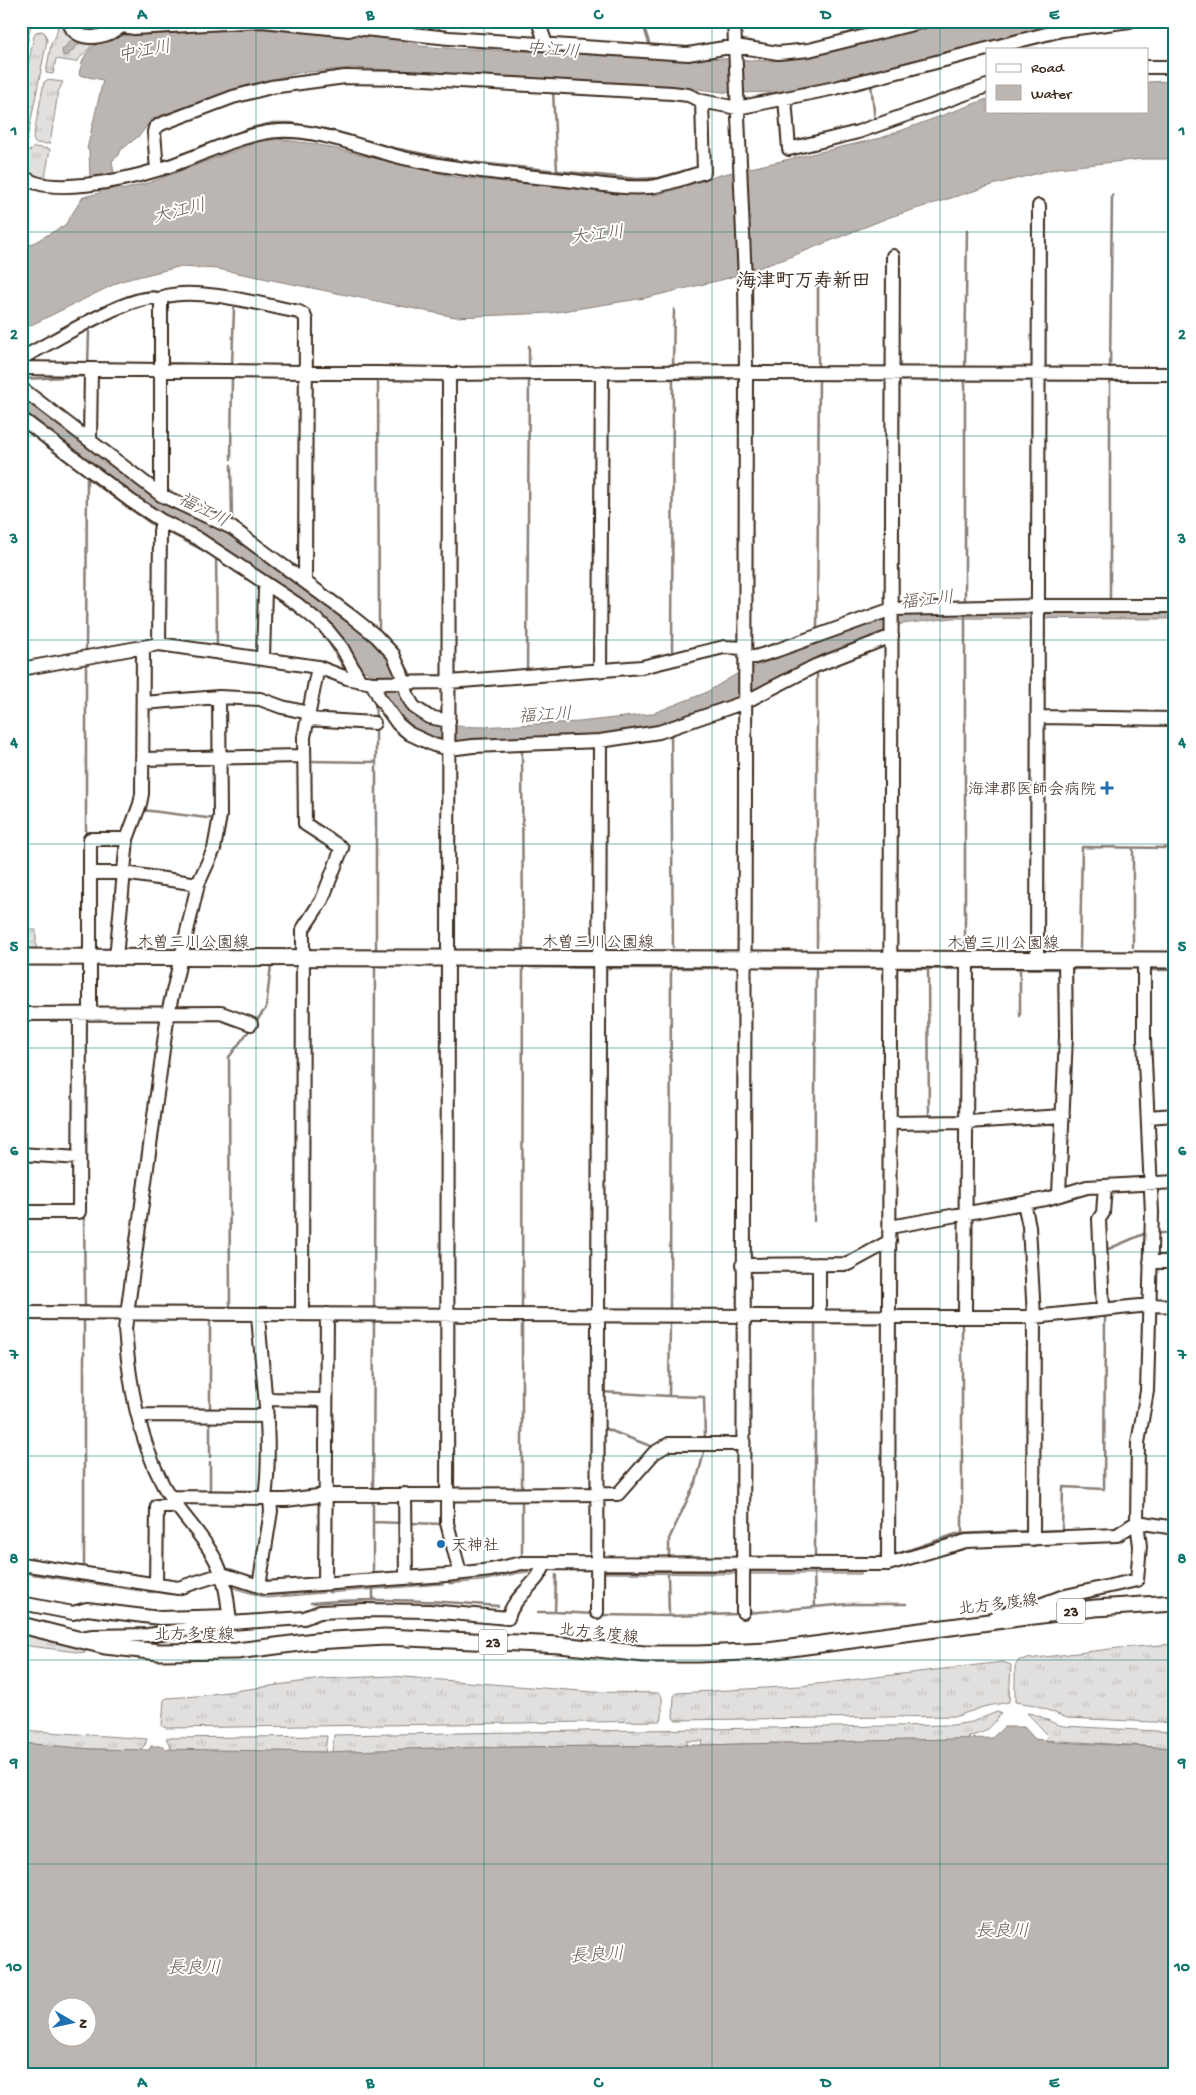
<svg xmlns="http://www.w3.org/2000/svg" width="1196" height="2095" font-family="'Gochi Hand','Klee One',sans-serif">
  <style>
    .grass { fill: url(#grass-tufts); stroke: #8e857e }
    .park { fill: url(#park-dots); stroke: #8e857e }
    .water { fill: #bcb6b3; stroke: #887e77; fill-rule: evenodd }
    .lines { fill: none; stroke-linecap: round; stroke-linejoin: round }
    .stream { stroke: #887e77; stroke-width: 2.5 }
    .minor-casing { stroke: #3b2a1e; stroke-width: 16 }
    .major-casing { stroke: #3b2a1e; stroke-width: 19 }
    .minor { stroke: #fff; stroke-width: 12 }
    .major { stroke: #fff; stroke-width: 15 }
    .grid { fill: none; stroke: #0f766e; stroke-width: 1; stroke-opacity: 0.55 }
    .poi-dot { fill: #1f6fb2; stroke: #fff; stroke-width: 2 }
    .labels { text-anchor: middle; stroke-width: 4; stroke-linejoin: round; paint-order: stroke }
    .shield { fill: #fff; stroke: #766a62; stroke-width: 1 }
    .shield-label { font-size: 15px; font-weight: bold; fill: #3b2a1e }
    .poi-label { font-size: 16px; fill: #3b2a1e; stroke: #fff; text-anchor: end }
    .street-label { font-size: 16px; fill: #3b2a1e; stroke: #fff }
    .water-label { font-size: 18px; font-style: italic; fill: #685b52; stroke: #fff }
    .quarter-label { font-size: 19px; font-weight: bold; fill: #3b2a1e; stroke: #fff }
    .neatline { fill: none; stroke: #0f766e; stroke-width: 2 }
    .grid-label { font-size: 16px; text-anchor: middle; font-weight: bold; fill: #0f766e }
  </style>
  <defs>
    <pattern id="grass-tufts" width="24" height="20" patternUnits="userSpaceOnUse" patternTransform="scale(1.25)"><rect width="24" height="20" fill="#e2e0de"/><path d="M3 7l-1-3M5 7V3M7 7l1-3M15 17l-1-3M17 17v-4M19 17l1-3" fill="none" stroke="#c3c0be"/></pattern>
    <pattern id="park-dots" width="8" height="8" patternUnits="userSpaceOnUse" patternTransform="scale(1.25)"><rect width="8" height="8" fill="#e2e0de"/><path d="M2 2h.1M6 6h.1" fill="none" stroke="#c3c0be" stroke-width="1.8" stroke-linecap="round"/></pattern>
  </defs>
  <rect width="100%" height="100%" fill="#fff"/>
  <filter id="ink" filterUnits="userSpaceOnUse"><feTurbulence type="fractalNoise" baseFrequency=".02" numOctaves="2"/><feDisplacementMap in="SourceGraphic" scale="10" xChannelSelector="R" yChannelSelector="G"/><feConvolveMatrix kernelMatrix="1 2 1 2 8 2 1 2 1" color-interpolation-filters="sRGB"/></filter>
  <g filter="url(#ink)">
    <!-- grass -->
    <path class="grass" d="M25,21H43L31,23L21,79V43Z
      M59,21H66L84,40L92,45L76,62L56,59L53,74L46,73L51,44L56,36Z
      M42,31L45,33L47,40L25,150L30,151L34,147L50,149L45,178L47,179L40,182L21,169V100L34,36L36,32Z
      M47,80L63,82L58,92L50,144L35,143L33,139L44,82Z
      M21,1634L87,1650L85,1653L21,1645Z
      M1175,1644V1723L1067,1718L1035,1705L1015,1702V1666L1019,1660L1119,1648Z
      M1003,1662L1011,1665L1009,1702L983,1707L957,1716L676,1720L673,1718L674,1696L677,1693L800,1686Z
      M391,1676L593,1692L659,1693L662,1697V1719L659,1721L166,1728L162,1726L164,1700L167,1698L198,1696L321,1679Z
      M997,1712L1001,1713C992,1727 986,1734 969,1736L970,1739L701,1745L703,1741H686L688,1745L436,1748L332,1752L334,1735L953,1725L972,1722Z
      M1027,1713C1043,1715 1049,1723 1063,1726L1175,1732V1748L1045,1740L1048,1735Z
      M21,1730L147,1739L145,1745L140,1750L91,1749L21,1743Z
      M327,1736L325,1752L172,1750L166,1738Z"/>
    <!-- park -->
    <path class="park" d="M21,930H36V950L21,951Z"/>
    <!-- water -->
    <path class="water" d="M90,21H118L109,27L92,31L67,56L63,55L62,50Z
      M946,21H1068L898,67L782,92L730,93L699,89L695,93L693,89L672,86L353,68L298,73L234,89L152,119L140,135L121,150L119,155L112,161L114,174L90,180L89,150L87,149L103,80L79,75C81,62 87,45 103,42V37L282,27L413,40L420,46L457,49H484L502,51H567L769,61L799,58Z
      M1175,81V159H1142L1058,168L996,184L890,217L785,259L725,279L645,298L550,313L455,317L218,269L178,267L121,281L21,330V250L65,225L83,197L100,193V189L120,185L122,190L151,182L258,142L277,139L315,144L456,177L616,193L658,195L720,175L881,138L987,99V111H1147V82Z
      M21,396L91,449L227,530L377,641L394,667L396,681L403,698L426,721L436,725L479,727L579,722L651,714L705,693L740,672L840,634L902,612L1169,610L1172,619L953,618L901,624L884,633L699,713L653,730L627,735L444,742C416,735 402,724 386,699C382,692 383,683 377,677C372,673 365,672 359,669L272,582L215,542L163,517L94,468L21,413Z
      M540,1566V1573H520L482,1581L449,1584L450,1578Z
      M602,1567L738,1568L739,1574L601,1573Z
      M746,1568H861V1574H746Z
      M21,1570L152,1590L153,1593L21,1573Z
      M443,1578L444,1584L328,1593L330,1587Z
      M234,1582L322,1587L324,1593L267,1598L229,1587Z
      M1004,1727H1024L1035,1739L1055,1742L1175,1748V2074H21V1743L91,1749L149,1750L151,1746H163L165,1749L325,1752L436,1748L701,1745L992,1738ZM58,2008H88V2038H58Z"/>
    <g class="lines">
      <!-- stream -->
      <path class="stream" d="M437,21L440,32
        M642,21L650,46
        M849,21L853,35
        M871,83L875,121
        M553,91L557,171
        M162,158L165,161L251,128L273,123H291L334,131L389,147L459,161L637,179L659,178L698,167
        M88,365L89,332
        M232,366L234,308
        M673,368L674,309
        M818,368V282
        M529,369V346
        M965,369L967,230
        M1110,370L1112,195
        M94,376H154
        M166,376L288,378
        M23,379L86,376
        M331,379L408,380
        M607,379H730
        M857,379L888,380
        M378,380L379,630L381,633
        M484,380L597,379
        M898,380H1034
        M1044,380H1175
        M231,459L232,378
        M231,465L232,522
        M87,478L156,527
        M164,530L208,553
        M216,557L217,646
        M270,594L307,620
        M965,601V378
        M1110,601V378
        M817,628L819,377
        M327,639L347,673
        M86,652L87,478
        M672,655L673,376
        M402,659L411,675
        M817,671V946
        M527,672L529,377
        M375,701L376,718
        M671,733L673,947
        M522,749L523,952
        M307,761L376,762
        M143,810L215,819
        M86,838V661
        M1133,947V848
        M1080,948L1082,847L1173,848
        M965,949V615
        M376,950V726
        M529,967L595,968
        M604,968H722
        M765,968H885
        M895,968L963,969
        M928,968L929,1119
        M971,968L1061,969
        M1020,969V1016
        M1069,969L1137,968
        M1150,970H1175
        M254,1024L266,1008L271,965
        M84,1212L85,1308
        M814,1221L816,968
        M1156,1233H1175
        M1106,1250L1146,1233
        M1087,1305L1098,1304
        M670,1309L671,968
        M230,1310L229,1057L251,1028
        M896,1310H932
        M374,1311L375,965
        M522,1311L523,965
        M670,1321L669,1396L704,1397L705,1440
        M84,1349V1320
        M602,1392L669,1396
        M210,1411V1319
        M601,1427L653,1447
        M210,1457V1419
        M210,1462V1494
        M522,1490V1318
        M373,1491L374,1320
        M374,1522L401,1523
        M409,1523L443,1524
        M1062,1530L1063,1487L1104,1489L1105,1316
        M1037,1531L1061,1530
        M962,1534V1324
        M894,1555L956,1534L1029,1531
        M522,1558V1498
        M669,1559V1539L697,1479L705,1448
        M815,1559V1321
        M84,1569V1352
        M814,1571L815,1607
        M373,1575V1498
        M668,1575L669,1616
        M373,1587V1599
        M311,1603C374,1597 435,1600 498,1606
        M538,1612H555L556,1575
        M555,1612L595,1614
        M747,1613L848,1604H906
        M600,1615L669,1616L739,1614"/>
      <!-- minor casing -->
      <g class="minor-casing">
        <path id="minor" d="M69,21C74,47 115,37 127,21
          M538,21L546,44
          M734,21L745,281L746,371L743,1612
          M123,26L134,28L262,21L349,30L355,28L449,38L688,54L736,46L778,53L809,50L925,21
          M987,49L1062,30L1130,21
          M1147,67H1175
          M785,98L789,149L858,132L987,86
          M157,170L154,132L155,128L161,124L233,97L271,87L345,77L407,78L672,93L688,95L702,101
          M21,174C43,199 128,179 157,170C193,160 243,132 279,131C321,129 367,150 408,159C459,170 514,175 566,180C592,183 622,189 649,187C667,185 686,177 704,172L702,101L737,108L835,88L987,49
          M161,301L163,297C196,286 263,305 299,312L304,315L306,320L305,582
          M21,358C44,348 143,284 161,301V495
          M21,368L449,374L746,371
          M746,373L1175,374
          M449,374L447,1523L460,1573
          M21,388L161,495L232,528L351,616L376,636L393,654L401,672L408,697L414,707L429,717L449,721
          M21,418L131,501L162,521L197,538L297,604L325,627L342,648L360,681
          M90,439L91,370
          M159,644L160,531L162,521
          M745,657H755L775,651L892,609L1038,606H1175
          M263,658L265,590L268,585
          M21,669L159,644L318,667L347,678L372,683L449,682L642,667L724,647L745,648
          M600,671L602,372
          M372,683L380,699L398,724L410,734L434,745L449,749L473,746L600,741L659,732L745,702L815,666L892,636
          M143,703L219,697L260,699L282,707L309,713
          M1038,717L1175,719
          M308,719L374,723
          M142,759L303,756
          M90,873H124L198,884
          M116,958L127,839
          M1037,960L1039,206
          M21,1014L221,1013L251,1024
          M90,1014V839H127L140,804L142,794L143,647
          M1148,1117L1175,1115
          M890,1123L967,1122L1063,1116
          M21,1154L79,1158
          M1059,1194L1066,1036L1065,960
          M1024,1203L1029,1226L1034,1317L1033,1539
          M21,1212H79L80,1014
          M890,1227L1046,1199L1087,1187L1175,1182
          M1150,1262H1175
          M742,1265L848,1264L890,1241
          M1103,1309L1099,1219L1103,1213L1105,1186
          M21,1313L1034,1317L1149,1305L1175,1306
          M258,1314C262,1376 273,1436 265,1498L270,1500L271,1511L259,1586
          M302,1314L303,929L322,900L342,848L305,824L304,737L318,667
          M819,1316V1264
          M965,1317L967,960
          M266,1399L325,1400
          M138,1415L267,1416
          M405,1494L406,1577
          M170,1497L265,1498
          M270,1500H286L326,1495L618,1494L654,1453L669,1444H742
          M21,1564L178,1588L222,1574L265,1588L446,1575L491,1570L522,1563L888,1564L966,1541L1117,1535L1137,1522L1175,1528
          M888,1564L893,256
          M325,1584L327,1314
          M156,1585L157,1506H175
          M21,1603L73,1613L87,1609L160,1618L229,1616
          M597,1612L600,741
          M998,1615L1037,1606L1061,1597L1137,1580L1140,1546L1137,1522L1138,1443L1147,1391L1152,1213L1144,1039V959
          M230,1623L304,1618L320,1612L364,1610L429,1611L508,1618C514,1595 538,1585 545,1563
          M81,1638L93,1636L148,1635L230,1623C228,1603 226,1582 217,1563C204,1535 178,1513 163,1485C138,1437 129,1382 125,1329L168,1013L198,884L214,849L220,816L219,697"/>
      </g>
      <!-- major casing -->
      <g class="major-casing">
        <path id="major" d="M21,957L1175,960
          M21,1625L105,1646L159,1652L237,1651L315,1641L385,1637L560,1645L644,1654H698L768,1651L1095,1608L1175,1603"/>
      </g>
      <!-- minor -->
      <use href="#minor" class="minor"/>
      <!-- major -->
      <use href="#major" class="major"/>
    </g>
  </g>
  <!-- grid -->
  <path class="grid" d="M256,21V2074M484,21V2074M712,21V2074M940,21V2074M21,232H1175M21,436H1175M21,640H1175M21,844H1175M21,1048H1175M21,1252H1175M21,1456H1175M21,1660H1175M21,1864H1175"/>
  <!-- markers -->
  <g class="poi-dot">
    <path d="M1104.5 780.5h5v5h5v5h-5v5h-5v-5h-5v-5h5z"/>
    <circle cx="441" cy="1544" r="5"/>
  </g>
  <g class="labels">
    <!-- shield labels -->
    <g class="shield">
      <rect x="1057" y="1598.5" width="28" height="25" rx="4"/>
      <rect x="479" y="1629.5" width="28" height="25" rx="4"/>
    </g>
    <g class="shield-label">
      <text x="1071" y="1616">23</text>
      <text x="493" y="1647">23</text>
    </g>
    <!-- poi labels -->
    <g class="poi-label">
      <text x="1096" y="794">海津郡医師会病院</text>
      <text x="451" y="1550" text-anchor="start">天神社</text>
    </g>
    <!-- street labels -->
    <g class="street-label">
      <text x="193" y="947">木曽三川公園線</text>
      <text x="598" y="947">木曽三川公園線</text>
      <text x="1003" y="948">木曽三川公園線</text>
      <text transform="translate(998 1603) rotate(-7)" y="6">北方多度線</text>
      <text transform="translate(599 1632) rotate(6)" y="6">北方多度線</text>
      <text x="194" y="1639">北方多度線</text>
    </g>
    <!-- water labels -->
    <g class="water-label">
      <text transform="translate(553 49) rotate(5)" y="6">中江川</text>
      <text transform="translate(144 50) rotate(-11)" y="6">中江川</text>
      <text transform="translate(179 210) rotate(-14)" y="6">大江川</text>
      <text transform="translate(597 234) rotate(-7)" y="6">大江川</text>
      <text transform="translate(204 509) rotate(27)" y="6">福江川</text>
      <text transform="translate(927 599) rotate(-6)" y="6">福江川</text>
      <text transform="translate(545 714) rotate(-3)" y="6">福江川</text>
      <text x="1002" y="1936">長良川</text>
      <text transform="translate(597 1954) rotate(-3)" y="6">長良川</text>
      <text x="194" y="1973">長良川</text>
    </g>
    <!-- quarter labels -->
    <g class="quarter-label">
      <text x="804" y="286">海津町万寿新田</text>
    </g>
  </g>
  <!-- margin -->
  <rect width="1196" height="2095" fill="none" stroke="#fff" stroke-width="55"/>
  <!-- legend -->
  <rect x="986" y="48" width="162" height="65" fill="#ffffff" stroke="#b1aaa5"/>
  <rect x="996" y="64" width="25" height="8" fill="#ffffff" stroke="#b1aaa5"/>
  <text x="1031" y="72" font-size="15" fill="#3b2a1e">Road</text>
  <rect x="996" y="85" width="25" height="15" fill="#bcb6b3" stroke="#b1aaa5"/>
  <text x="1031" y="98" font-size="15" fill="#3b2a1e">Water</text>
  <!-- north arrow -->
  <g transform="translate(72 2022) rotate(99)"><circle r="24" fill="#ffffff" stroke="#b1aaa5"/>
  <path d="M0-4L9 19L0 12L-9 19Z" fill="#1f6fb2"/>
  <text y="-8" font-size="14" font-weight="bold" text-anchor="middle" fill="#3b2a1e">N</text>
  </g>
  <rect x="28" y="28" width="1140" height="2040" class="neatline"/>
  <g class="grid-label">
    <text x="142" y="19">A</text>
    <text x="370" y="19">B</text>
    <text x="598" y="19">C</text>
    <text x="826" y="19">D</text>
    <text x="1054" y="19">E</text>
    <text x="14" y="135">1</text>
    <text x="1182" y="135">1</text>
    <text x="14" y="339">2</text>
    <text x="1182" y="339">2</text>
    <text x="14" y="543">3</text>
    <text x="1182" y="543">3</text>
    <text x="14" y="747">4</text>
    <text x="1182" y="747">4</text>
    <text x="14" y="951">5</text>
    <text x="1182" y="951">5</text>
    <text x="14" y="1155">6</text>
    <text x="1182" y="1155">6</text>
    <text x="14" y="1359">7</text>
    <text x="1182" y="1359">7</text>
    <text x="14" y="1563">8</text>
    <text x="1182" y="1563">8</text>
    <text x="14" y="1767">9</text>
    <text x="1182" y="1767">9</text>
    <text x="14" y="1971">10</text>
    <text x="1182" y="1971">10</text>
    <text x="142" y="2087">A</text>
    <text x="370" y="2087">B</text>
    <text x="598" y="2087">C</text>
    <text x="826" y="2087">D</text>
    <text x="1054" y="2087">E</text>
  </g>
</svg>
